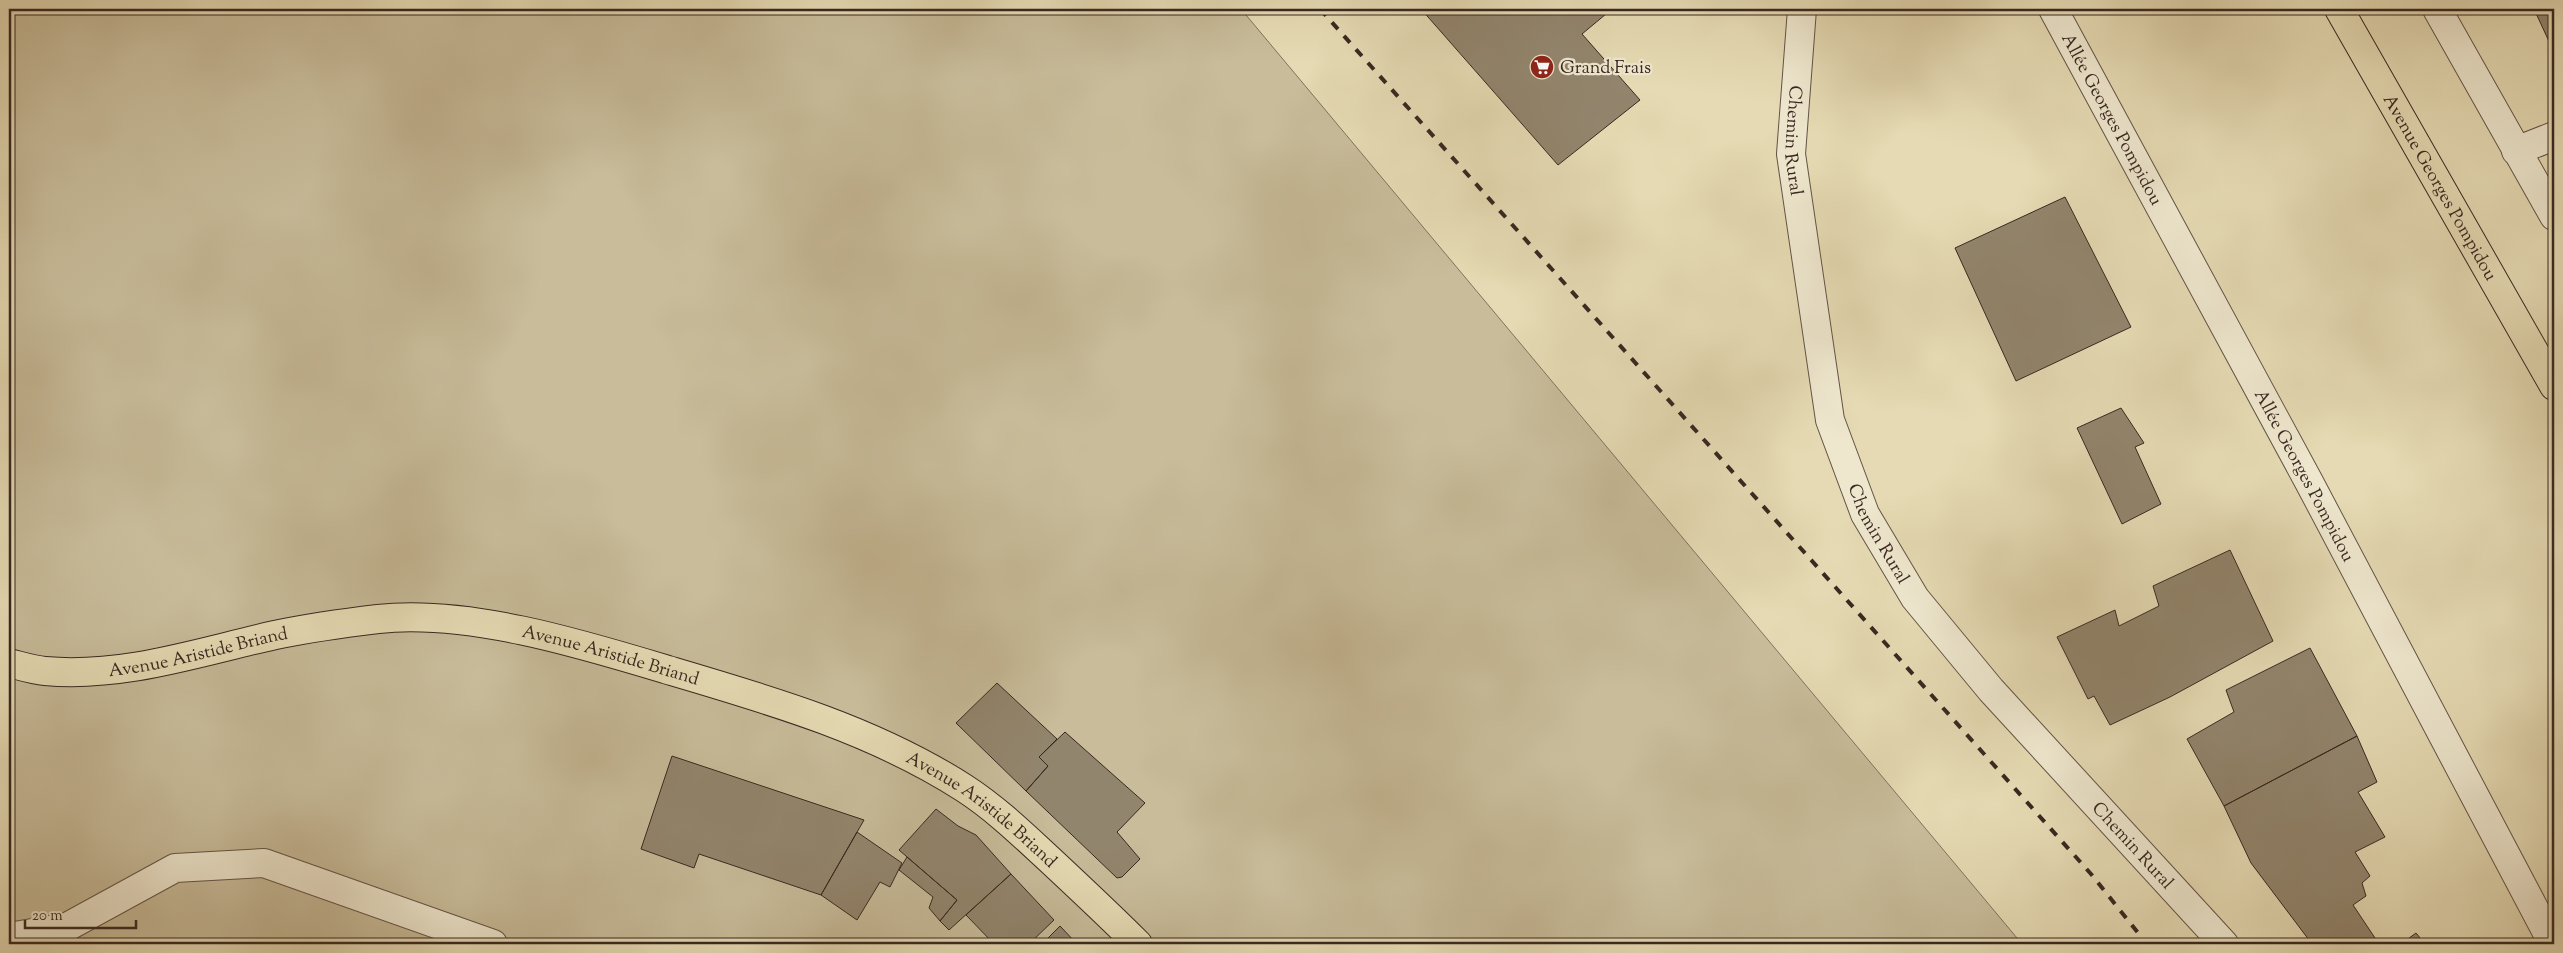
<svg xmlns="http://www.w3.org/2000/svg" width="2563" height="953" font-family="'Sorts Mill Goudy',serif">
  <style>
    .green { fill: #c8bc9a; stroke: #80725e }
    .building { fill: #92856d; stroke: #392821 }
    .lines { fill: none; stroke-linecap: round; stroke-linejoin: round }
    .minor-casing { stroke: #645446; stroke-width: 30 }
    .major-casing { stroke: #392821; stroke-width: 30 }
    .minor { stroke: #eee7ce; stroke-width: 28 }
    .major { stroke: #e5dab3; stroke-width: 28 }
    .rail { stroke: #392821; stroke-width: 4; stroke-dasharray: 9 9; stroke-linecap: butt }
    .labels { text-anchor: middle; stroke-width: 4.5; stroke-linejoin: round; paint-order: stroke }
    .poi-label { font-size: 18px; fill: #392821; stroke: #eee7ce; text-anchor: start }
    .street-label { font-size: 18px; fill: #392821; stroke: #eee7ce }
  </style>
  <rect width="100%" height="100%" fill="#e5dab3"/>
  <filter id="stains"><feTurbulence type="fractalNoise" baseFrequency=".004" numOctaves="4"/><feColorMatrix values="0 0 0 0 .2 0 0 0 0 .09 0 0 0 0 .02 0 0 0 .5 -.17"/></filter>
  <radialGradient id="worn" r=".72"><stop offset=".6" stop-color="#630" stop-opacity="0"/><stop offset="1" stop-color="#630" stop-opacity=".3"/></radialGradient>
  <!-- green -->
  <path class="green" d="M9,9H1241L2022,944H9Z"/>
  <!-- building -->
  <path class="building" d="M1421,9H1612L1582,34L1640,100L1558,165Z
    M2534,9H2554V51L2553,50Z
    M2065,197L2131,327L2016,381L1955,248Z
    M2121,408L2144,443L2135,447L2161,504L2122,524L2077,428Z
    M2230,550L2273,641L2170,697L2110,725L2094,696L2088,699L2057,637L2115,610L2119,626L2159,606L2153,586Z
    M2310,648L2357,736L2224,806L2187,739L2234,712L2226,690Z
    M997,683L1057,739L1039,757L1048,766L1026,791L956,723Z
    M1065,732L1145,803L1117,832L1140,859L1122,877L1117,878L1026,791L1048,766L1039,757Z
    M2357,736L2377,782L2358,792L2385,837L2355,852L2370,876L2362,883L2366,896L2353,905L2379,944H2312L2251,863L2224,806Z
    M672,756L864,820L821,895L699,854L694,868L641,849Z
    M936,809L958,826L976,835L1011,874L949,930L940,921L957,900L899,850Z
    M857,832L902,863L890,887L880,882L857,920L821,895Z
    M907,857L957,900L940,921L929,908L933,897L899,870Z
    M1011,874L1054,920L1029,944H994L966,915Z
    M1060,926L1077,944H1042Z
    M2416,933L2425,944H2401Z"/>
  <g class="lines">
    <!-- minor casing -->
    <g class="minor-casing">
      <g id="minor">
        <path id="s1" d="M1802,9L1791,154L1830,420L1865,514L1915,598L1991,690L2224,944"/>
        <path id="s2" d="M2053,9L2309,482L2553,944"/>
        <path d="M2437,9L2554,216"/>
        <path d="M2516,151L2554,136"/>
        <path d="M9,937L67,927L175,868L264,863L493,944"/>
      </g>
    </g>
    <!-- major casing -->
    <g class="major-casing">
      <g id="major">
        <path id="s3" d="M2339,9L2554,386"/>
        <path id="s4" d="M9,663C21,666 33,670 45,671C124,678 199,652 275,635C309,628 344,623 378,619C468,609 582,644 668,670C770,700 874,730 964,788C995,808 1022,834 1049,859C1079,887 1109,915 1138,944"/>
      </g>
    </g>
    <!-- minor -->
    <use href="#minor" class="minor"/>
    <!-- major -->
    <use href="#major" class="major"/>
    <!-- rail -->
    <path class="rail" d="M1320,9L2091,874L2147,944"/>
  </g>
  <!-- icons -->
  <defs>
    <g id="supermarket-disc" transform="scale(1.25)"><circle r="9.5" fill="#8f2418" stroke="#eee7ce"/><path d="M-6-5.5h2.5l.6 2H6L4.5 2H-2.5L-4.4-4H-6ZM-1.5 3.2a1.3 1.3 0 1 0 .1 0ZM3 3.2a1.3 1.3 0 1 0 .1 0Z" fill="#fff"/></g>
  </defs>
  <g fill-rule="evenodd">
    <use href="#supermarket-disc" x="1542" y="67"/>
  </g>
  <g class="labels">
    <!-- poi labels -->
    <g class="poi-label">
      <text x="1560" y="73">Grand Frais</text>
    </g>
    <!-- street labels -->
    <g class="street-label">
      <text dy="6" stroke="none"><textPath href="#s2" startOffset="125">Allée Georges Pompidou</textPath></text>
      <text dy="6" stroke="none"><textPath href="#s1" startOffset="132">Chemin Rural</textPath></text>
      <text dy="6" stroke="none"><textPath href="#s3" startOffset="205">Avenue Georges Pompidou</textPath></text>
      <text dy="6" stroke="none"><textPath href="#s2" startOffset="530">Allée Georges Pompidou</textPath></text>
      <text dy="6" stroke="none"><textPath href="#s1" startOffset="538">Chemin Rural</textPath></text>
      <text dy="6" stroke="none"><textPath href="#s4" startOffset="192">Avenue Aristide Briand</textPath></text>
      <text dy="6" stroke="none"><textPath href="#s4" startOffset="612">Avenue Aristide Briand</textPath></text>
      <text dy="6" stroke="none"><textPath href="#s4" startOffset="1018">Avenue Aristide Briand</textPath></text>
      <text dy="6" stroke="none"><textPath href="#s1" startOffset="942">Chemin Rural</textPath></text>
    </g>
  </g>
  <!-- margin -->
  <rect width="2563" height="953" fill="none" stroke="#e5dab3" stroke-width="30"/>
  <rect x="10" y="10" width="2543" height="933" fill="none" stroke="#392821" stroke-width="2.5"/>
  <rect x="15" y="15" width="2533" height="923" fill="none" stroke="#392821"/>
  <!-- scale -->
  <path d="M25 920v8h111v-8" fill="none" stroke="#392821" stroke-width="2.5"/>
  <text x="32" y="920" font-size="15" fill="#392821" stroke="#eee7ce" stroke-width="4" paint-order="stroke">20 m</text>
  <rect width="100%" height="100%" filter="url(#stains)"/>
  <rect width="100%" height="100%" fill="url(#worn)"/>
</svg>
